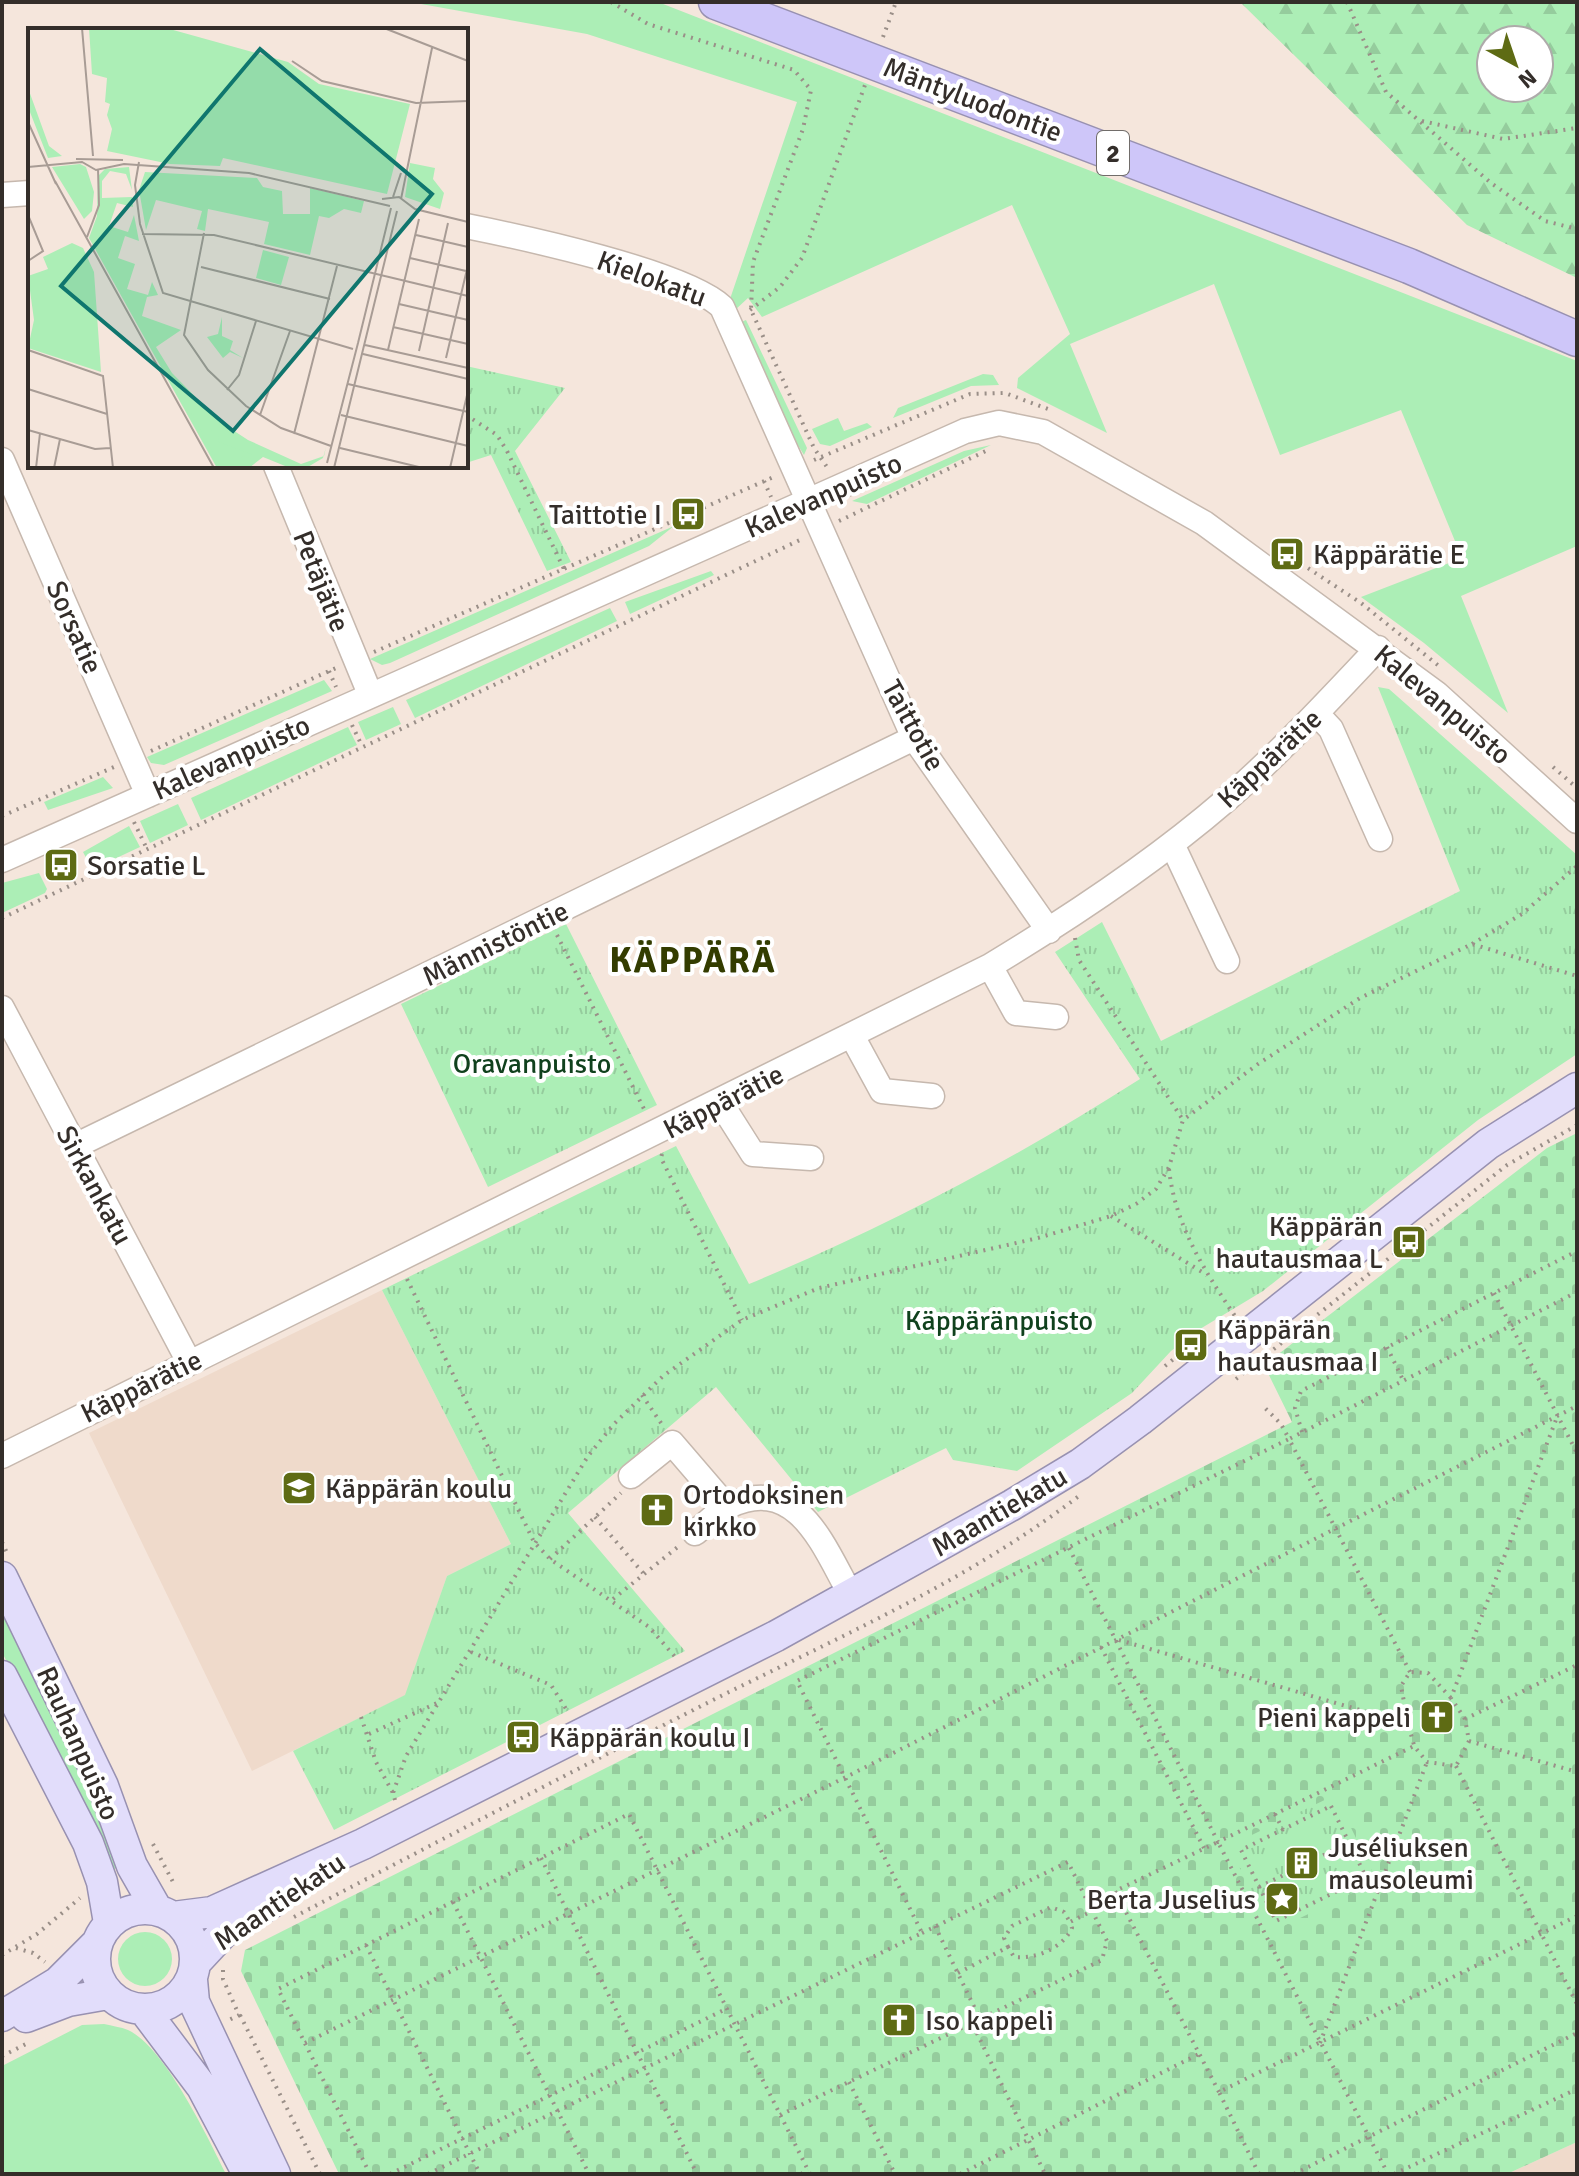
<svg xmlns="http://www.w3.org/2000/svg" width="1579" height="2176" font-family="Signika,sans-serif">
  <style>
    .built { fill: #efdacb }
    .grass { fill: #aceeb6 }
    .forest { fill: url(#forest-firs); fill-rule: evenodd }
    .cemetery { fill: url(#cemetery-stones) }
    .park { fill: url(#park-tufts) }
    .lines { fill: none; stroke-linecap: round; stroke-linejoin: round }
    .minor-casing { stroke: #c6b8ae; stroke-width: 27 }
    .major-casing { stroke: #9891b1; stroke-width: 33 }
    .highway-casing { stroke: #9891b1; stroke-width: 37 }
    .path { stroke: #9a8f88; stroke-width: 4; stroke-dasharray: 2 6; stroke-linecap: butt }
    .minor { stroke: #fff; stroke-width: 24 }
    .major { stroke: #e2ddfb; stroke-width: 30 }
    .highway { stroke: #cec6f9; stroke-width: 34 }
    .labels { text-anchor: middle; stroke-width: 8; stroke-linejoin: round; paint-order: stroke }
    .shield { fill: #fff; stroke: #716d6a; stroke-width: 2 }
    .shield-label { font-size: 26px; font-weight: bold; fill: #342e2a }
    .street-label { font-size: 28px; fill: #342e2a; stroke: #fff }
    .poi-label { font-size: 28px; fill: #342e2a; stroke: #fff; text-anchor: start }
    .park-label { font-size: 28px; fill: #10411d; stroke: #fff }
    .district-label { font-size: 36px; font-weight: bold; letter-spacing: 2px; fill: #333c00; stroke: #fff }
    .inset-road { fill: none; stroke: #a89c95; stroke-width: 2 }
    .view { fill: #0f766e; fill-opacity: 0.15; stroke: #0f766e; stroke-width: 4 }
    .inset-edge { fill: none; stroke: #342e2a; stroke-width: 4 }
  </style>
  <defs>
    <pattern id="forest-firs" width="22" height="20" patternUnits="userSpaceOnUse" patternTransform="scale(2)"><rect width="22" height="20" fill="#aceeb6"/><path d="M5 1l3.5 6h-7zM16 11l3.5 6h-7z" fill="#95cc9d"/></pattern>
    <pattern id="cemetery-stones" width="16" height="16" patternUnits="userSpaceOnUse" patternTransform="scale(2)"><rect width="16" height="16" fill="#aceeb6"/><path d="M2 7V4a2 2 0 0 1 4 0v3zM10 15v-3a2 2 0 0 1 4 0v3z" fill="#95cc9d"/></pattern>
    <pattern id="park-tufts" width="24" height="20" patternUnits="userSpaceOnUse" patternTransform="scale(2)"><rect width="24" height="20" fill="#aceeb6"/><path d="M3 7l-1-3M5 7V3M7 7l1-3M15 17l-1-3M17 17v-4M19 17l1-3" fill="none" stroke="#95cc9d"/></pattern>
  </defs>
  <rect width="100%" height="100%" fill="#f5e6dc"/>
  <!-- built -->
  <path class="built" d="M382,1290L511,1544L447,1576L406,1695L252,1771L89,1433Z
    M1577,2142V2174H1507Z"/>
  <!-- grass -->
  <path class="grass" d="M410,2H658L1577,361V546L1461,596L1508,713L1424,643L1361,597L1462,558L1401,410L1280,455L1214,284L1070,344L1107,433L1017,388L1018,378L1070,334L1012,205L762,317L748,298L735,310L730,299L797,102L587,34Z
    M746,320L807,448L804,455L788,429L741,322Z
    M983,374L993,375L999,385L971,386L893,418L898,408Z
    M838,418L844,431L867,423L872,427L830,446L820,444L812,429Z
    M991,445L867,504L852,501L964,451Z
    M674,526L649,546L390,663L382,665L370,659Z
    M711,571L714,575L630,614L625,602Z
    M610,608L617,621L415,718L406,700Z
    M324,680L332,691L164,765L151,763L147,757Z
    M393,707L401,724L366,740L358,722Z
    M348,727L357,745L201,820L191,798Z
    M103,777L113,788L48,810L44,802Z
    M178,804L188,825L150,843L140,821Z
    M129,826L140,847L95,868L91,867L83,852Z
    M39,873L47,889L45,893L2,913V883Z
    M2,1603L86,1769L122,1865L110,1871L2,1652Z
    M118 1959a27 27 0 1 1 54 0a27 27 0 1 1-54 0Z
    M104,2024C112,2026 121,2027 128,2030C165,2047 208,2138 226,2174H2V2066L82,2025Z"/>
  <!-- forest -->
  <path class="forest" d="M1240,2H1577V278L1467,225ZM1491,40H1539V88H1491Z"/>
  <!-- cemetery -->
  <path class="cemetery" d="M1577,1133V2142L1507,2174H339L241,1971L245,1950L1292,1422L1264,1365L1547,1148Z"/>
  <!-- park -->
  <path class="park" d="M466,366L565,388L515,451L571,562L547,571L491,455L466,463Z
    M1378,687L1389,689L1577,855V1054L1478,1120L1263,1291L1200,1329L1171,1351L1132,1393L1017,1471L953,1460L946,1448L818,1512L716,1387L568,1513L685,1651L334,1830L293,1751L405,1695L447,1576L511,1544L382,1290L676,1146L749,1284C886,1227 1015,1159 1140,1079L1055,952L1102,922L1161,1041L1460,891Z
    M566,924L657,1105L488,1187L401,1004Z
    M1335,1795L1377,1881L1271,1932L1229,1846Z"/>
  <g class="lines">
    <!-- minor casing -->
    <g class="minor-casing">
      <path id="minor" d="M2,195L30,193
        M466,226C521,237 685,272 722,307L914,738L1049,931
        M2,460L148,795
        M276,466L370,694
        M1317,714L1331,729L1380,839
        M1172,844L1227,961
        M2,860L965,431L999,423L1043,432L1204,523L1437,694L1577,821
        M990,966L1016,1013L1056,1017
        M2,1008L189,1362
        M852,1036L882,1091L932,1096
        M720,1102L753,1154L811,1158
        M75,1146L914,738
        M2,1456L990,966C1073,916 1153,863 1226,800C1280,753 1329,700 1378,648
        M631,1476L672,1443L727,1507
        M695,1533C705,1525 717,1512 729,1506C798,1473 824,1548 851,1595"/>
    </g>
    <!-- major casing -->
    <g class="major-casing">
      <path id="major" d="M2,1577L103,1786L132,1866L156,1908
        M2,1676L88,1843L102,1882L109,1923
        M95 1959a50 50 0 1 1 100 0a50 50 0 1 1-100 0Z
        M173,1917L212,1912L363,1844L776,1636L1012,1505L1080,1464L1140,1420L1488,1144L1577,1088
        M197,1961L223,1933L274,1901
        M192,1980L194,2002L275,2174
        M144,2010L202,2087L248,2174
        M2,2016L58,1982L95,1945
        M26,2017L68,2001L108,1994"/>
    </g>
    <!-- highway casing -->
    <g class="highway-casing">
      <path id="highway" d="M716,2L1409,266L1577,339"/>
    </g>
    <!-- path -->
    <path class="path" d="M611,2L648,24L794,70L811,90L803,129L753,262L751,310L814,448L829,470
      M1347,2L1386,92L1491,183L1545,221L1577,229
      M883,37L896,2
      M1422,121L1503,139L1577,128
      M750,310L780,287L802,258L865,85
      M466,415L497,435L507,451L564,569
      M814,460L970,394L1005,393L1048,409
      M764,481L771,497
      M839,521L990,449
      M1288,555L1361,603L1439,666
      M374,652L776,476
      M329,671L336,687
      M352,725L362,746
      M151,751L336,668
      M1553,767L1577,788
      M2,816L114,767
      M134,822L147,849
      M2,918L802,539
      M557,935L646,1113
      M1075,938L1079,960L1183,1120
      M1472,944L1522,914L1577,866
      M662,1154L661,1158L742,1320
      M1169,1169C1175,1225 1204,1270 1235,1316
      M1111,1216L1207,1275
      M407,1279L534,1542L550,1559L649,1627L677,1659
      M1494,1293L1577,1453
      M1387,1347L1403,1380
      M1165,1366L1192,1344
      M1236,1379L1507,1165L1577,1125
      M642,1395L663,1426
      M1302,1432L1295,1408L1301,1391L1577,1251
      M595,1517L643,1573
      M2,1542L7,1553
      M1069,1548L1218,1842L1414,1746L1427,1762L1456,1766L1469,1741L1465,1719L1577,1665
      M550,1559L621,1493
      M613,1599L679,1546
      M1119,1640L1408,1724L1414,1745
      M1101,1647L1204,1848
      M471,1652L551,1685L568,1712
      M1410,1672L1289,1439L1577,1292
      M361,1717L376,1762L393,1793
      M1465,1719L1451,1698L1557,1417
      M1408,1723L1401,1686L1410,1672L1428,1673L1451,1698
      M369,1734L437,1703
      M1469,1741L1577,1772
      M1456,1766L1577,2004
      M395,1800L393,1793L406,1756L588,1456L614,1424L663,1376L742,1320L819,1288L1038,1238L1111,1216L1136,1204L1156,1189L1169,1167L1183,1120L1258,1064L1360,998L1472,944L1577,976
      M1331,1806L1366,1877L1276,1921L1241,1850Z
      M1275,1814L1283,1830
      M153,1844L173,1882
      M541,1858L697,2174
      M1316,1859L1349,1842
      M1259,1887L1288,1873
      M453,1902L589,2174
      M294,1917C437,1842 580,1767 725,1694C846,1634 970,1579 1079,1496
      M935,1926L980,2019
      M922,1933L1068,1862L1107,1941L1102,1960L972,2023
      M366,1945L480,2174
      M1008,1947L1004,1938L1012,1926L1051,1907L1064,1912L1070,1922
      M16,1948L33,1953L45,1962
      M2,1955L37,1934L80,1898
      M223,1970V1979L239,2015L229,2020
      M958,1973L1008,1947L1014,1957C1036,1959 1062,1949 1072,1928L1070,1922L1118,1898
      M240,2015L320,2174
      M305,2043L844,1778L1577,1406
      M1320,2043L1427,1762
      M2,2056L28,2043
      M849,2082L895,2174
      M1219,2092L1115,1891L1218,1842L1388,2174
      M780,2115L972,2023L1045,2174
      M370,2174L278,1989L629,1814L810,2174
      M390,2174L728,2008
      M428,2174L922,1933L797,1681L1289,1439L1281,1424L1263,1406
      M801,2174L808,2170
      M960,2174L1199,2054
      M1259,2174L1219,2092L1577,1916
      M1294,2174L1577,2033
      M1378,2174L1385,2170
      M1394,2174L1577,2089"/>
    <!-- minor -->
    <use href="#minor" class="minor"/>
    <!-- major -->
    <use href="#major" class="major"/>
    <!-- highway -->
    <use href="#highway" class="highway"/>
  </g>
  <!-- icons -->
  <defs>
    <g id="bus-square" transform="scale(1.8)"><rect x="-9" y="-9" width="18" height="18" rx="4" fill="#5e6b14" stroke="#fff"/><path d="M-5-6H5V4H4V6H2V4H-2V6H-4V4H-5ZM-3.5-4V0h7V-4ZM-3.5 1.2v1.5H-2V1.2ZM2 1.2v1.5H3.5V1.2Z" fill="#fff"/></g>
    <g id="school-square" transform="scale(1.8)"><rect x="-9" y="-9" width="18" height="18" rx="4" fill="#5e6b14" stroke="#fff"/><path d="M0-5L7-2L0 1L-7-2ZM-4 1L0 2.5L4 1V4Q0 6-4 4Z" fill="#fff"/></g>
    <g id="church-square" transform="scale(1.8)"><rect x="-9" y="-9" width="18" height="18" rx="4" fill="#5e6b14" stroke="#fff"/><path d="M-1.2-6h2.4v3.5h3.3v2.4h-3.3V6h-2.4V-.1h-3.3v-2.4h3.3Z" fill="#fff"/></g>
    <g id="building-square" transform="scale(1.8)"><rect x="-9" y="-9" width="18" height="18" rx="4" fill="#5e6b14" stroke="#fff"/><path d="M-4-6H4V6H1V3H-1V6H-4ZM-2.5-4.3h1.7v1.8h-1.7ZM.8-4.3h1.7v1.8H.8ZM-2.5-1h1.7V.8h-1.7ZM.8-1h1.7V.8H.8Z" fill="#fff"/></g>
    <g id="sight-square" transform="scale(1.8)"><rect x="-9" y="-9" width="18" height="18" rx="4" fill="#5e6b14" stroke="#fff"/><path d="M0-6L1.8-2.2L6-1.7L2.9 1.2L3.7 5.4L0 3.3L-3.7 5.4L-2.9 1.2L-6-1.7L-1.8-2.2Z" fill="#fff"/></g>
  </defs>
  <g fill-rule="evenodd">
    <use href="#bus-square" x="688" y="514"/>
    <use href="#bus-square" x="1287" y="554"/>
    <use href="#bus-square" x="61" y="865"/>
    <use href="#bus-square" x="1409" y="1242"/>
    <use href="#bus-square" x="1191" y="1345"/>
    <use href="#school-square" x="299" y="1488"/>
    <use href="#church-square" x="657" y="1510"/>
    <use href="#church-square" x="1437" y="1717"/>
    <use href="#bus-square" x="523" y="1737"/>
    <use href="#building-square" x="1302" y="1863"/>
    <use href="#sight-square" x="1282" y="1899"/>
    <use href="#church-square" x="899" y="2020"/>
  </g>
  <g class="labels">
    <!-- shield labels -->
    <rect class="shield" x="1097" y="131" width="32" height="44" rx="6"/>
    <g class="shield-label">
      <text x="1113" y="162">2</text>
    </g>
    <!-- street labels -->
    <g class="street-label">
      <text transform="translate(973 99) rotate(21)" y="10">Mäntyluodontie</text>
      <text transform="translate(652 278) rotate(20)" y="10">Kielokatu</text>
      <text transform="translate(823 495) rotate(-24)" y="10">Kalevanpuisto</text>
      <text transform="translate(322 581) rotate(68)" y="10">Petäjätie</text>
      <text transform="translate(75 627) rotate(66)" y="10">Sorsatie</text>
      <text transform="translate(1443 704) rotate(40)" y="10">Kalevanpuisto</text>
      <text transform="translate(914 725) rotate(61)" y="10">Taittotie</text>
      <text transform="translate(231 757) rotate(-24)" y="10">Kalevanpuisto</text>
      <text transform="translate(1269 758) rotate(-43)" y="10">Käppärätie</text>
      <text transform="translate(495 943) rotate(-26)" y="10">Männistöntie</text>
      <text transform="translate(723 1101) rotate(-27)" y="10">Käppärätie</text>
      <text transform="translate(95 1185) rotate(62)" y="10">Sirkankatu</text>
      <text transform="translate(141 1386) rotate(-26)" y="10">Käppärätie</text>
      <text transform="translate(999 1511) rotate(-30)" y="10">Maantiekatu</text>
      <text transform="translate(79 1743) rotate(66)" y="10">Rauhanpuisto</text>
      <text transform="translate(279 1901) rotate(-34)" y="10">Maantiekatu</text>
    </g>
    <!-- poi labels -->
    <g class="poi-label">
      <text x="662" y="524" text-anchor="end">Taittotie I</text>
      <text x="1313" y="564">Käppärätie E</text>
      <text x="87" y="875">Sorsatie L</text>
      <text x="1383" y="1236" text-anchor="end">Käppärän<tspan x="1383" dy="32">hautausmaa L</tspan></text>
      <text x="1217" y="1339">Käppärän<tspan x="1217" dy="32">hautausmaa I</tspan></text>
      <text x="325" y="1498">Käppärän koulu</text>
      <text x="683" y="1504">Ortodoksinen<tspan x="683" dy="32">kirkko</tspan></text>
      <text x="1411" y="1727" text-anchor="end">Pieni kappeli</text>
      <text x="549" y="1747">Käppärän koulu I</text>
      <text x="1328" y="1857">Juséliuksen<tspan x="1328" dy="32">mausoleumi</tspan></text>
      <text x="1256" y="1909" text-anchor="end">Berta Juselius</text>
      <text x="925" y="2030">Iso kappeli</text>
    </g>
    <!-- park labels -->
    <g class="park-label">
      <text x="532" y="1073">Oravanpuisto</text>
      <text x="999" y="1330">Käppäränpuisto</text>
    </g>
    <!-- district labels -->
    <g class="district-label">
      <text x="693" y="972">KÄPPÄRÄ</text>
    </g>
  </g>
  <!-- overview -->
  <g transform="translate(28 28)">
    <rect width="440" height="440" fill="#f5e6dc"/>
    <path d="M0,60L21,118L34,128L20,130L0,79ZM382,135L407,140L405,151L416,165L412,181L377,169ZM52,136L58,139L66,164L64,183L56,191L24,139ZM101,139L104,162L98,146L82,143L74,153V170L104,169L105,179L89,175L81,198L100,204L106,187L111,213L97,208L90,230L107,236L99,261L120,267L124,254L130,267L119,269L114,288L153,302L128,319L144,345L191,393L220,412L273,436L296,428L298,419L295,430L278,440H262L235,429L221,440H189L61,210L69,188L70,148L77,141Z" fill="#aceeb6"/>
    <path d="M44,215L55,220L66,244L73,344L0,320L6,292L0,248L20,241L15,229ZM163,385L190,408L191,414L223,426L225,431L213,428L218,440H194Z" fill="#aceeb6"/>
    <path d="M61,0H138L260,34L291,56L382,76L359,166L195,130L192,138L142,136L79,123L84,101L79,87L82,76L77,74L79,50L64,46Z" fill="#aceeb6"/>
    <path d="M117,144L229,150L235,159L254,163L255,186H282V160L336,173L333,185L316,181L301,190L291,188L282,227L236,216L241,194L180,181L177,203L169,201L174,183L128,172L118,202L111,162ZM235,222L261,229L253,257L228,250ZM194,289V308L205,313L202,322L215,330L202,324L195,330L179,309L190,306Z" fill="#aceeb6"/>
    <path class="inset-road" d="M54,0L65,128M356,0L440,33M264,33L294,53L388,75L440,73M0,94L28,156M48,131L95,132M111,134L107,157L112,196L135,265L325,321M0,139L54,134L68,142L96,136L221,145L362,178M27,153L186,440M365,169L373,145M354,171L371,169L387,181L440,194M373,171L404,20M0,187L15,223L0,233M176,205L156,307L180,342L218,378L253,400L303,418M114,206L186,207L440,268M388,207L440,219M59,209L71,177L70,141M382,230L438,243M173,239L302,271M371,276L440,292M365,299L440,316M330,315L363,180M337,317L440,340M0,322L75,348L85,440M360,322L391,191M391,323L420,195M335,326L440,351M418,330L440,237M320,356L440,384M0,361L79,386M199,362L211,347L228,293M232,387L262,303M313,387L440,418M0,402L67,421L82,420M266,406L309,238M312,420L395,440M299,435L330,315M8,440L12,405M26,440L32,411M306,440L369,183M422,440L440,363"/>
    <path class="view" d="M232,21L404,166L205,403L33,258Z"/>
    <rect width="440" height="440" class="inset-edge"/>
  </g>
  <!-- border -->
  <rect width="1579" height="2176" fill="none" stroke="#342e2a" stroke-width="8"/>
  <!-- north arrow -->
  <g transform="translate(1515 64) rotate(140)"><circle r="38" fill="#ffffff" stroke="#aeabaa" stroke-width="2"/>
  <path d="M0-6L14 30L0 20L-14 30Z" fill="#5e6b14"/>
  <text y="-12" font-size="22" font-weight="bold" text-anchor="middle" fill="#342e2a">N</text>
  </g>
</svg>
